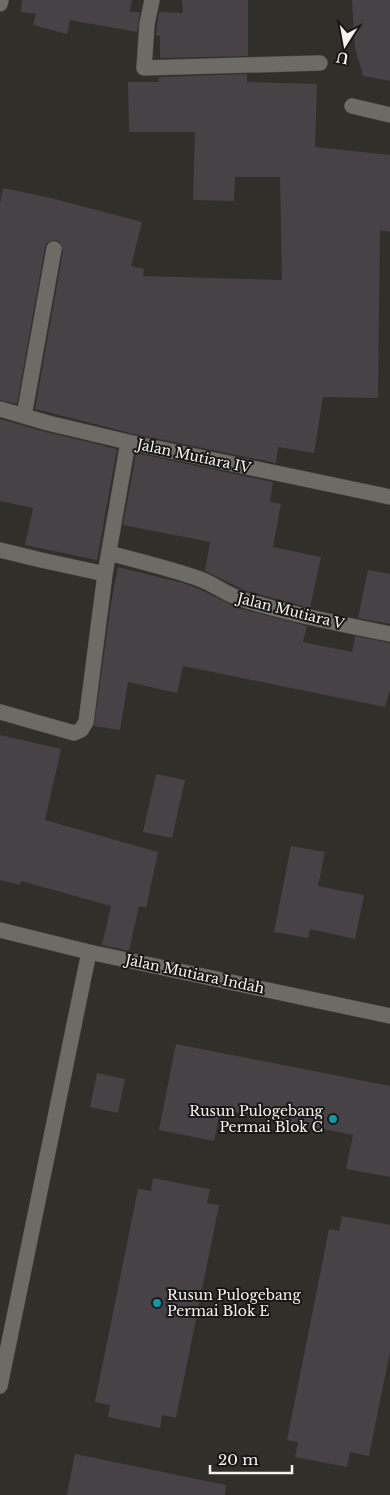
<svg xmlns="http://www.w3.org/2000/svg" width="390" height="1495" font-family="'Libre Baskerville',serif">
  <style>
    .building { fill: #464246 }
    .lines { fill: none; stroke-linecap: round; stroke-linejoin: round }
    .minor-casing { stroke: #4e4c48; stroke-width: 16 }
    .minor { stroke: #6d6b66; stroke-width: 15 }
    .culture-dot { fill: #0f9aa8; stroke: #181715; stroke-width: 2 }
    .labels { text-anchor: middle; stroke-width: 4; stroke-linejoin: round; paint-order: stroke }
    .street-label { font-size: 14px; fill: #f4f3f0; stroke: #181715 }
    .poi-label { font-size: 14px; fill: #f4f3f0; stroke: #181715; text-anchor: end }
  </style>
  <rect width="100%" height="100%" fill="#312f2a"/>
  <!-- building -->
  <path class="building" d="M22,0H132L130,12H140L137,32L70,20L67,34L33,25L36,14L21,12Z
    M182,0H248V56L160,58V36L156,35L159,12L183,13Z
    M352,0H390V81L363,76L355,48Z
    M247,74V82L317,84L315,147L390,155V232L380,230L378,398L323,397L314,453L278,447L276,463L130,433L35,409L63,251L60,242L55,240L47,243L45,247L17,404L0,400V203L3,188L51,198L142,222L131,266L144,269L143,276L282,280L280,177H235L234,201L193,200L195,132H129L128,82H159V77Z
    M0,419L46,432L117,449L97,560L25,545L33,508L0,501Z
    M136,453L273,482L270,502L281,504L273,547L321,557L310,608L244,590L205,571L210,542L123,525Z
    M118,567L183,583L199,589L238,608L307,626L303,642L352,652L355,636L390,643V690L385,707L183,666L177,693L128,682L120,730L94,726L111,603Z
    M368,570L390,574V624L358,618Z
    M0,735L61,749L45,820L158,852L146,908L139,906L129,951L102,945L111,906L21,881L20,885L0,880Z
    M156,774L185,780L172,838L143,832Z
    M291,846L325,852L318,886L364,895L355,939L310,929L308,938L274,932Z
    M176,1044L390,1086V1177L346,1169L353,1135L221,1109L214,1141L159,1130Z
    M97,1073L125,1079L118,1113L90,1107Z
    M153,1178L210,1189L207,1203L219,1205L176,1418L162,1415L160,1428L108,1417L110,1405L95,1402L138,1189L151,1191Z
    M342,1216L390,1225V1352L369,1456L350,1452L347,1467L295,1457L298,1442L287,1440L329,1229L339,1231Z
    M75,1454L226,1485L225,1495H67Z"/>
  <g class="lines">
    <!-- minor casing -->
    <g class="minor-casing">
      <path id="minor" d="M152,0L147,24L144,68L320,63
        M0,4L1,0
        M352,106L390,115
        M0,409L48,423L128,442L390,497
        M24,416L54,249
        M0,550L41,560L105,574
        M109,553C138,561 168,568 197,578C213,583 225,594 241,599C290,614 340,624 390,634
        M0,712L74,733L81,730L86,722L105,574L128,442
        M0,930L89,952L390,1016
        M0,1386L89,952"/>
    </g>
    <!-- minor -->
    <use href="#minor" class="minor"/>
  </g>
  <!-- markers -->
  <g class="culture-dot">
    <circle cx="333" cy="1119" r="5"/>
    <circle cx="157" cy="1303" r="5"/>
  </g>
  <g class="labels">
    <!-- street labels -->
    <g class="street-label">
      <text transform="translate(194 456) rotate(12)" y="5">Jalan Mutiara IV</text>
      <text transform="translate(291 611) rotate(14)" y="5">Jalan Mutiara V</text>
      <text transform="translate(195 974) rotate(12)" y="5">Jalan Mutiara Indah</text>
    </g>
    <!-- poi labels -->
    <g class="poi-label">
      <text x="323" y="1116">Rusun Pulogebang<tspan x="323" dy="16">Permai Blok C</tspan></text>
      <text x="167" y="1300" text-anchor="start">Rusun Pulogebang<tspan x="167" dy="16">Permai Blok E</tspan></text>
    </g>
  </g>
  <!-- north arrow -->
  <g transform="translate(345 45) rotate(191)" stroke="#181715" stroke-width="4" paint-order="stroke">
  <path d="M0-4L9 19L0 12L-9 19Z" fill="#f4f3f0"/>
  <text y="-8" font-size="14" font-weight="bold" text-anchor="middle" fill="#f4f3f0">U</text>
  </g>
  <!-- scale -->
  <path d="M210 1465v8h82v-8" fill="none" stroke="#f4f3f0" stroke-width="2.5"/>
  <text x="218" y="1465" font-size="15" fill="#f4f3f0" stroke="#181715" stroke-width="4" paint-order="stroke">20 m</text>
</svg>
